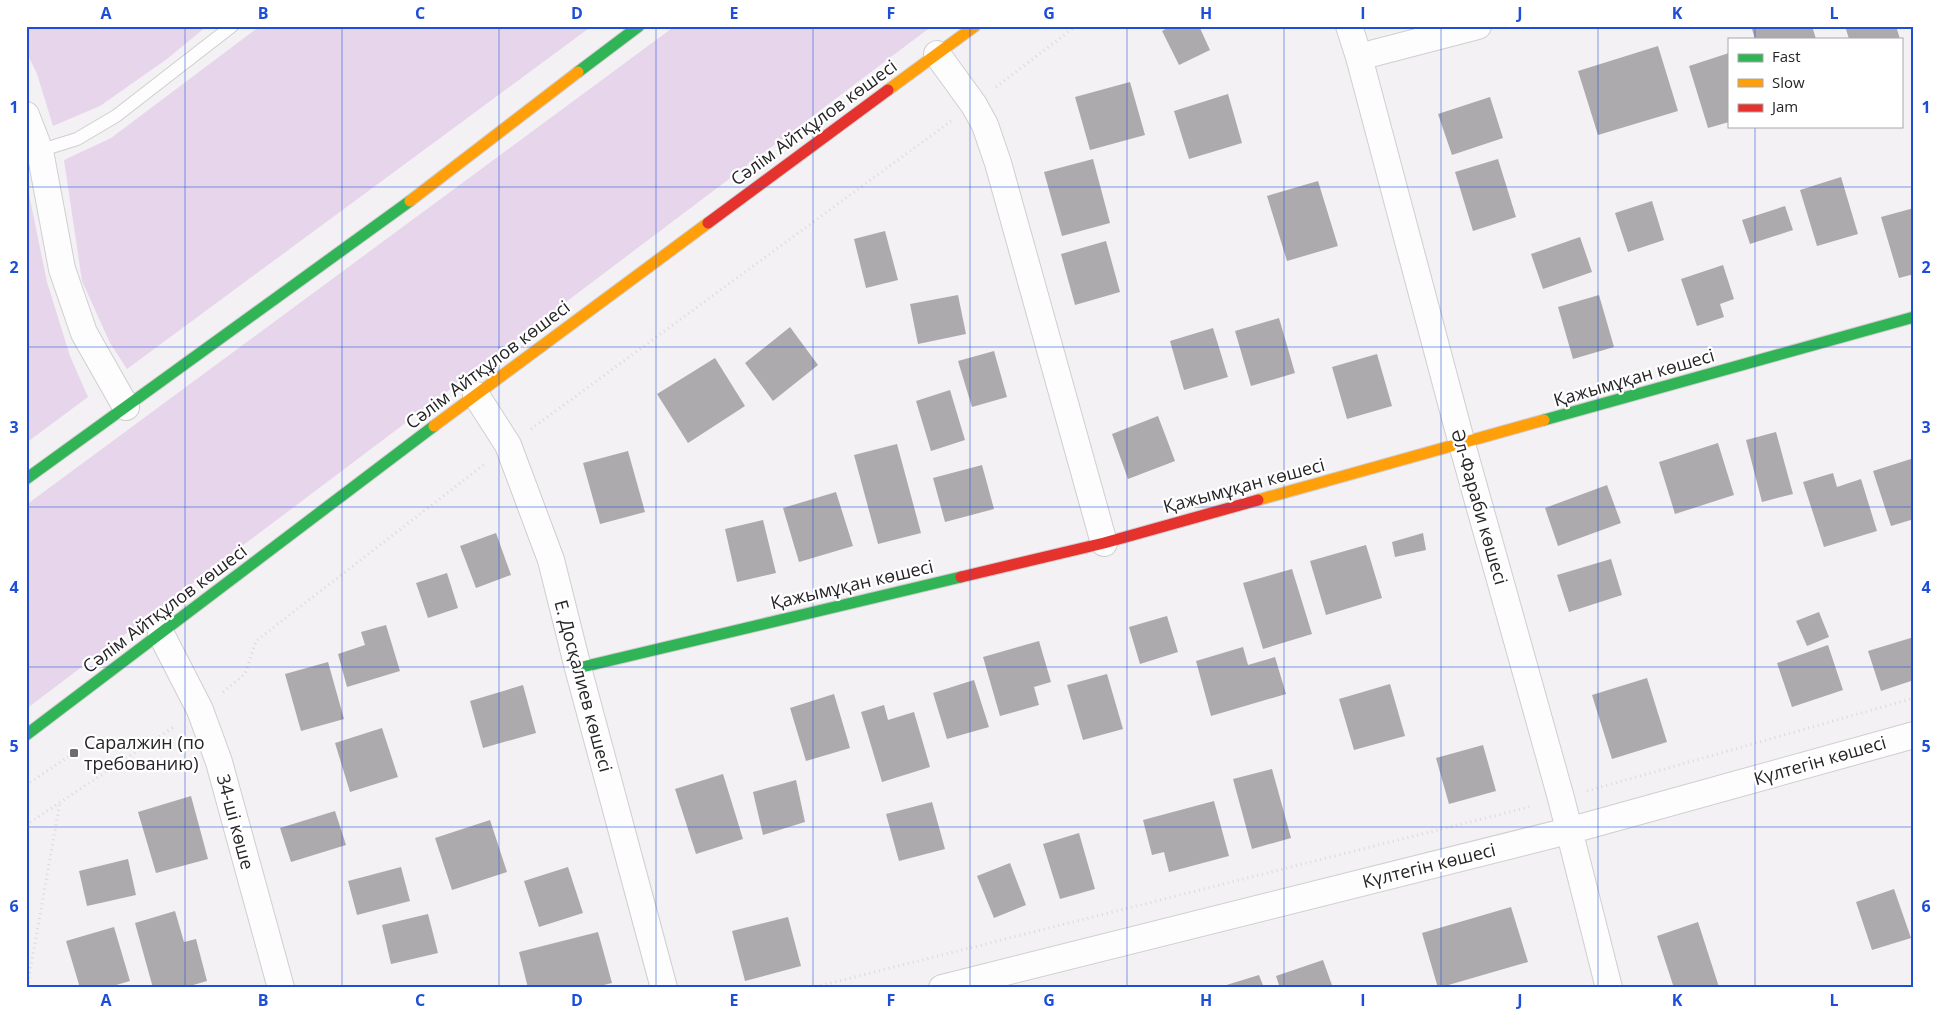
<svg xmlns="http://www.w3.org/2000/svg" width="1940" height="1014" font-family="'Open Sans',sans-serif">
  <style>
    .green { fill: #e7d6eb }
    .building { fill: #acaaac }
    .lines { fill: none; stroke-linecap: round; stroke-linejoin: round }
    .lane-casing { stroke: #d0ced0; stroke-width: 14 }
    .street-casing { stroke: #d0ced0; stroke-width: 28 }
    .fast-casing { stroke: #d0ced0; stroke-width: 13 }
    .slow-casing { stroke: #d0ced0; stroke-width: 13 }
    .jam-casing { stroke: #d0ced0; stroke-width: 13 }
    .path { stroke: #dadada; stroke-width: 3; stroke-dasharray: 1 4; stroke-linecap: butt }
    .lane { stroke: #fdfdfd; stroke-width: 12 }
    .street { stroke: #fdfdfd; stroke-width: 26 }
    .fast { stroke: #30b455; stroke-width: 11 }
    .slow { stroke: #ff9f0a; stroke-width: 11 }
    .jam { stroke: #e5322d; stroke-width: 11 }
    .grid { fill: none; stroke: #1d4ed8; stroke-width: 1; stroke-opacity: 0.55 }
    .poi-dot { fill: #6e6c6e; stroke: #fff; stroke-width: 2 }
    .labels { text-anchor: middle; stroke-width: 4.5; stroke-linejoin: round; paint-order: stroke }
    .street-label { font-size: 18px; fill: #262426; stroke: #fff }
    .poi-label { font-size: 18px; fill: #262426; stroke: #fff; text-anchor: start }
    .neatline { fill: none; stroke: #1d4ed8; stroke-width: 2 }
    .grid-label { font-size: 16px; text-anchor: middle; font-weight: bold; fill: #1d4ed8 }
  </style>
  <rect width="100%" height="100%" fill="#f3f1f4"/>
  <!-- green -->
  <path class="green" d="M26,26H207L167,59L100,106L53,126L37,74L26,51Z
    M260,26H592L127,369L110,343L82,281L64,160L111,138Z
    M675,26H932L26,709V505Z
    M26,180L47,282L70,356L88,397L26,443Z"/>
  <!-- building -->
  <path class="building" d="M1171,26H1199L1210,50L1179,65L1162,31Z
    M1751,26H1812L1816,39H1755Z
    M1845,26H1896L1900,39H1849Z
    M1658,46L1678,111L1598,135L1578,71Z
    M1729,53V122L1708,128L1689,66Z
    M1130,82L1145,135L1090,150L1075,97Z
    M1228,94L1242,143L1189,159L1174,111Z
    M1490,97L1503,138L1452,155L1438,114Z
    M1093,159L1110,223L1062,236L1044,172Z
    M1498,159L1516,217L1473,231L1455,172Z
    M1841,177L1858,234L1817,246L1800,190Z
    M1318,181L1338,246L1287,261L1267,196Z
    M1652,201L1664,240L1628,252L1615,213Z
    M1785,206L1793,230L1750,244L1742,220Z
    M1914,208V274L1899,278L1881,217Z
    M885,231L898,280L866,288L854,239Z
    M1580,237L1592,272L1543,289L1531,254Z
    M1106,241L1120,292L1075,305L1061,254Z
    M1723,265L1734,299L1720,304L1724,317L1697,326L1681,279Z
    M958,295L966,334L918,344L910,304Z
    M1599,295L1614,347L1573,359L1558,307Z
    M1279,318L1295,373L1251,386L1235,331Z
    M790,327L818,365L773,401L745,363Z
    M1213,328L1228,377L1184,390L1170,341Z
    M994,351L1007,397L972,407L958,361Z
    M1377,354L1392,406L1347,419L1332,367Z
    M715,358L745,406L688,443L657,394Z
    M950,390L965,440L931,451L916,401Z
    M1158,416L1175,461L1128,479L1112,434Z
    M1776,432L1793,494L1762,502L1746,440Z
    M1718,443L1734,495L1675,514L1659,462Z
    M897,444L921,533L878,544L854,455Z
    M628,451L645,512L600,524L583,463Z
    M1914,458V519L1891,526L1873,471Z
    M982,465L994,509L945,522L933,478Z
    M1833,473L1837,487L1861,479L1877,531L1824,547L1803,482Z
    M1607,485L1621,523L1558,546L1545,508Z
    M836,492L853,546L799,562L783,508Z
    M763,520L776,573L737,582L725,529Z
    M496,533L511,575L476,588L460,546Z
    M1423,533L1426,550L1395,557L1392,542Z
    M1366,545L1382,598L1326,615L1310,561Z
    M1611,559L1622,595L1569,612L1557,575Z
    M1292,569L1312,634L1263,649L1243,583Z
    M447,573L458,608L428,618L416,583Z
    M1819,612L1829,637L1807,646L1796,621Z
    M1167,616L1178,652L1140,664L1129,627Z
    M386,625L400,671L347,687L338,654L365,645L361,632Z
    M1914,637V680L1881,691L1868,651Z
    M1039,641L1051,682L1034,687L1039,705L1000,716L983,657Z
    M1828,645L1843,690L1792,707L1777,663Z
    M1243,647L1248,665L1275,657L1286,694L1211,716L1196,661Z
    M328,662L344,719L301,731L285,674Z
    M1107,674L1123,729L1083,740L1067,685Z
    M1647,678L1667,742L1612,759L1592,695Z
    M974,680L989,727L947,739L933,693Z
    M1390,684L1405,736L1354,750L1339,699Z
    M523,685L536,733L483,748L470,701Z
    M834,694L850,748L806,761L790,708Z
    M884,705L888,720L914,712L930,767L882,782L861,712Z
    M382,728L398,777L350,792L335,743Z
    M1483,745L1496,791L1449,804L1436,758Z
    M1272,769L1291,838L1252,849L1233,779Z
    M723,774L743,839L696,854L675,789Z
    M796,780L805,822L763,835L753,792Z
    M191,796L208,859L156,873L138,812Z
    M1214,801L1229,856L1169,872L1164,852L1152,855L1143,820Z
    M932,802L945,849L899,861L886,814Z
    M335,811L346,845L291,862L280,828Z
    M490,820L507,872L452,890L435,838Z
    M1079,833L1095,889L1060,899L1043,844Z
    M128,859L136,895L87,906L79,871Z
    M1010,863L1026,905L994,918L977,876Z
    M401,867L410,901L357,915L348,881Z
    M568,867L583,913L539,927L524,881Z
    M1894,889L1911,938L1872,950L1856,902Z
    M1511,907L1528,962L1438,988L1422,933Z
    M175,911L184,942L196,939L207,981L183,988H153L135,923Z
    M428,914L438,953L391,964L382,925Z
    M788,917L801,966L745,981L732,931Z
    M1698,922L1719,987L1674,988L1657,936Z
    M114,927L130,981L106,988H80L66,941Z
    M598,932L612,983L592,988H528L519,952Z
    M1323,960L1333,988H1280L1276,976Z
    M1259,975L1264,988H1220V987Z"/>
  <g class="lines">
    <!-- lane casing -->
    <g class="lane-casing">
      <path id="lane" d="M26,155L77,139L116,116L232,26"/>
    </g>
    <!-- street casing -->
    <g class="street-casing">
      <path id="street" d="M1349,26L1359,57L1462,444L1561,798L1609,988
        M937,54L974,105L985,125L998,163L1104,543
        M1359,57L1478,26
        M26,115L40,151L62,269L84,333L126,407
        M476,395L508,445L551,560L578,668L664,988
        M161,634L200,710L219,762L281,988
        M942,988L1568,831L1914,735"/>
    </g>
    <!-- fast casing -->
    <g class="fast-casing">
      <path id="fast" d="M578,72L639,26
        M1544,420L1914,317
        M26,479L410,201
        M578,668L961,577
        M26,735L434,426"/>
    </g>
    <!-- slow casing -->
    <g class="slow-casing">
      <path id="slow" d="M888,90L975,26
        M410,201L578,72
        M434,426L708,223
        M1258,500L1544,420"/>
    </g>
    <!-- jam casing -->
    <g class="jam-casing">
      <path id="jam" d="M708,223L888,90
        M961,577L1104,543L1258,500"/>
    </g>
    <!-- path -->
    <path class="path" d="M996,87L1076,26
      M531,429L951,121
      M223,692L245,674L256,641L486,463
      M26,785L74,753
      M1587,791L1914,698
      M26,825L175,726
      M27,988L60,802
      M811,988L1533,806"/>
    <!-- lane -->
    <use href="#lane" class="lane"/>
    <!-- street -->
    <use href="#street" class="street"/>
    <!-- fast -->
    <use href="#fast" class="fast"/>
    <!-- slow -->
    <use href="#slow" class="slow"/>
    <!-- jam -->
    <use href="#jam" class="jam"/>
  </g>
  <!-- grid -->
  <path class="grid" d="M185,26V988M342,26V988M499,26V988M656,26V988M813,26V988M970,26V988M1127,26V988M1284,26V988M1441,26V988M1598,26V988M1755,26V39M1755,126V988M26,187H1914M26,347H1914M26,507H1914M26,667H1914M26,827H1914"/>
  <!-- markers -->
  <rect class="poi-dot" x="69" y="748" width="10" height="10" rx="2.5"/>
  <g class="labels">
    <!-- street labels -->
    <g class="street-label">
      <text transform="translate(814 123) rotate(-36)" y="6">Сәлім Айтқұлов көшесі</text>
      <text transform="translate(488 365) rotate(-37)" y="6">Сәлім Айтқұлов көшесі</text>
      <text transform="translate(1634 378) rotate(-16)" y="6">Қажымұқан көшесі</text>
      <text transform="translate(1244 486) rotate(-15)" y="6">Қажымұқан көшесі</text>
      <text transform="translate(1479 507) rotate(74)" y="6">Әл-Фараби көшесі</text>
      <text transform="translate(852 585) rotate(-13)" y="6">Қажымұқан көшесі</text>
      <text transform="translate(165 609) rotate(-37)" y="6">Сәлім Айтқұлов көшесі</text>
      <text transform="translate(583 686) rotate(75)" y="6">Е. Досқалиев көшесі</text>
      <text transform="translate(1820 761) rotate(-16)" y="6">Күлтегін көшесі</text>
      <text transform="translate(235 822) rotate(75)" y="6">34-ші көше</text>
      <text transform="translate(1429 866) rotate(-14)" y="6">Күлтегін көшесі</text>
    </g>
    <!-- poi labels -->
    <g class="poi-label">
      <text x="84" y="749">Саралжин (по<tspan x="84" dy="21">требованию)</tspan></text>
    </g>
  </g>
  <!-- border -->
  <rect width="1940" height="1014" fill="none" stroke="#ffffff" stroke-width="55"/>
  <!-- legend -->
  <rect x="1728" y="38" width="175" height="90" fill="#ffffff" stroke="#a8a7a8"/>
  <rect x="1738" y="54" width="25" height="8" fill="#30b455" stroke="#a8a7a8"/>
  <text x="1772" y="62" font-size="15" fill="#262426">Fast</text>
  <rect x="1738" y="79" width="25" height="8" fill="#ff9f0a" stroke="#a8a7a8"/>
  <text x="1772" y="88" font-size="15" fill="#262426">Slow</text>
  <rect x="1738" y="104" width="25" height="8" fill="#e5322d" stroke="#a8a7a8"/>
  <text x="1772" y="112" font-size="15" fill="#262426">Jam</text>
  <rect x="28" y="28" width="1884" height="958" class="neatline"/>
  <g class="grid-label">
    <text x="106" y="19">A</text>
    <text x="263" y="19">B</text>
    <text x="420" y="19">C</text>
    <text x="577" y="19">D</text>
    <text x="734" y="19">E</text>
    <text x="891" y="19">F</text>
    <text x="1049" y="19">G</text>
    <text x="1206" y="19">H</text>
    <text x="1363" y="19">I</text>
    <text x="1520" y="19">J</text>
    <text x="1677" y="19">K</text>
    <text x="1834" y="19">L</text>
    <text x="14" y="113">1</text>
    <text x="1926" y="113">1</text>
    <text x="14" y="273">2</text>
    <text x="1926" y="273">2</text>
    <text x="14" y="433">3</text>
    <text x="1926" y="433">3</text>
    <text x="14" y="593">4</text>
    <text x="1926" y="593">4</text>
    <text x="14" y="752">5</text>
    <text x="1926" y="752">5</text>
    <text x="14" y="912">6</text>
    <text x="1926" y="912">6</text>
    <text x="106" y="1006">A</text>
    <text x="263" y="1006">B</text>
    <text x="420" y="1006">C</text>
    <text x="577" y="1006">D</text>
    <text x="734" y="1006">E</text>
    <text x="891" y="1006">F</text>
    <text x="1049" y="1006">G</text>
    <text x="1206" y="1006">H</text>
    <text x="1363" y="1006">I</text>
    <text x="1520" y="1006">J</text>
    <text x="1677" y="1006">K</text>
    <text x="1834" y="1006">L</text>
  </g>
</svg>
